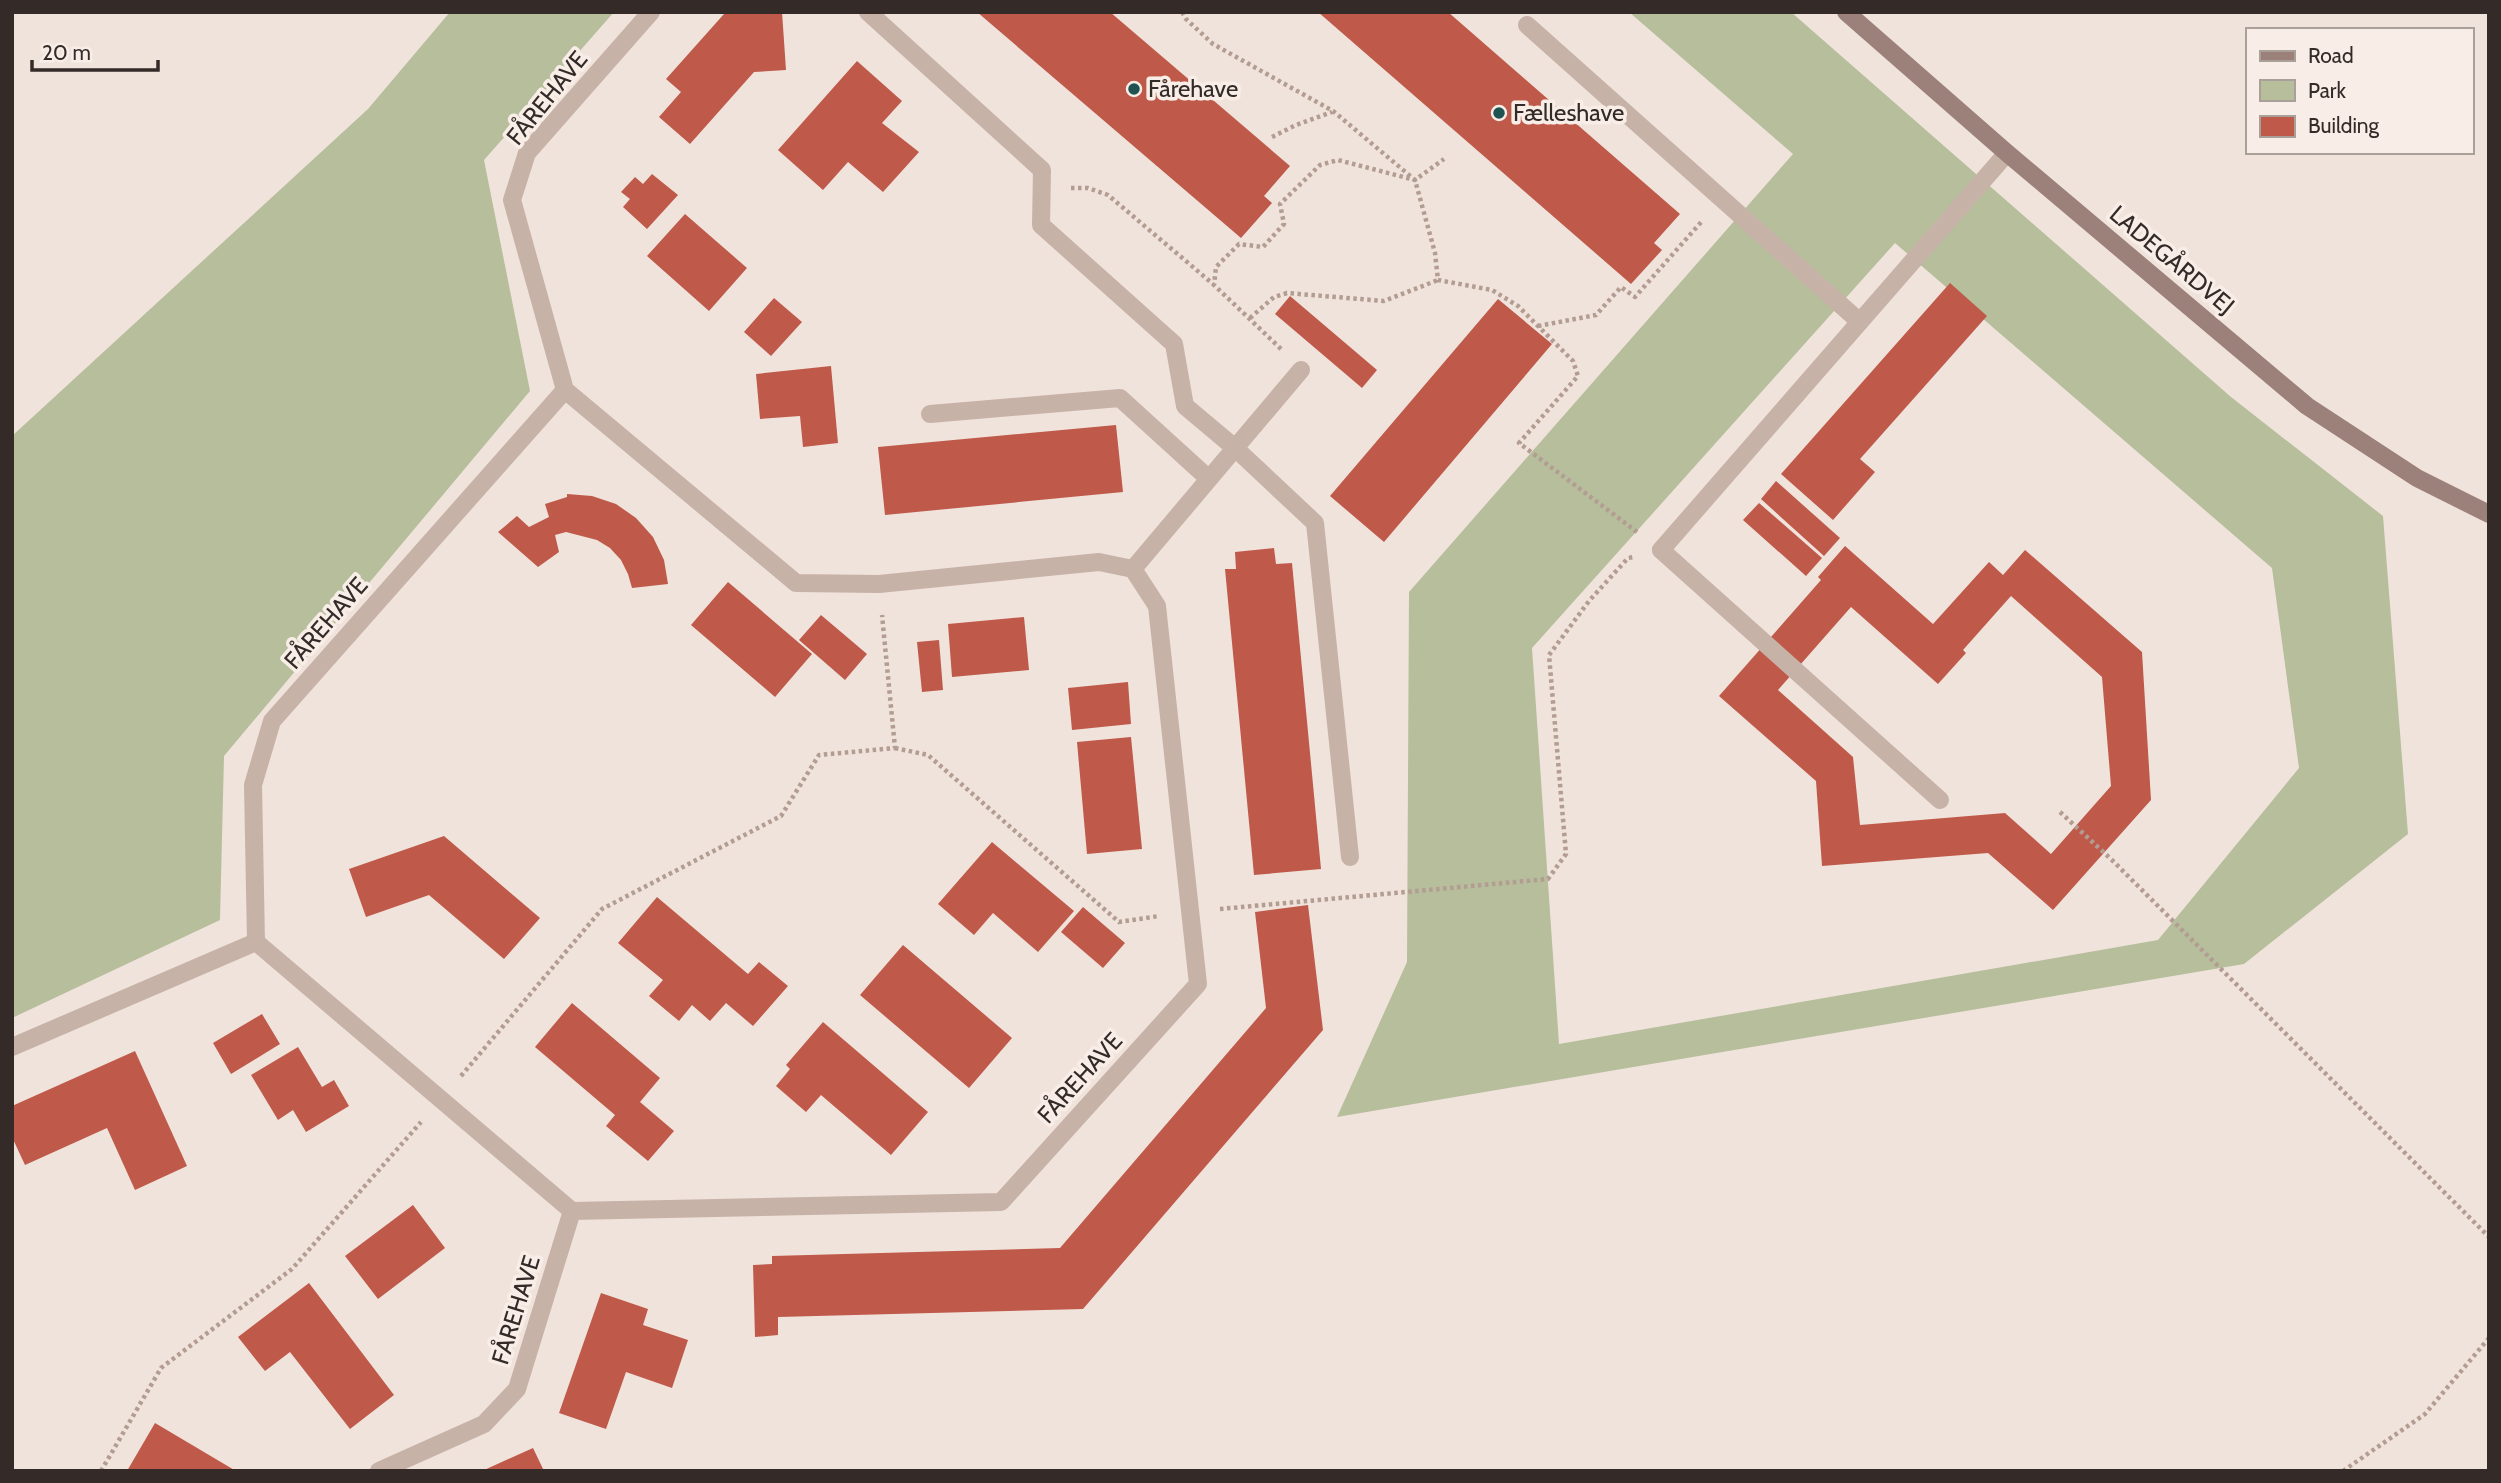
<svg xmlns="http://www.w3.org/2000/svg" width="2501" height="1483" font-family="Cabin,sans-serif">
  <style>
    .green { fill: #b6be9c; fill-rule: evenodd }
    .building { fill: #bf594a; fill-rule: evenodd }
    .lines { fill: none; stroke-linecap: round; stroke-linejoin: round }
    .path { stroke: #b39c92; stroke-width: 4.5; stroke-dasharray: 3.5 3.5; stroke-linecap: butt }
    .lane { stroke: #c7b2a7; stroke-width: 18 }
    .street { stroke: #c7b2a7; stroke-width: 18 }
    .secondary { stroke: #9b8179; stroke-width: 18 }
    .poi-dot { fill: #1f5351; stroke: #f8eee7; stroke-width: 2.5 }
    .labels { text-anchor: middle; stroke-width: 7; stroke-linejoin: round; paint-order: stroke }
    .poi-label { font-size: 24px; fill: #342a27; stroke: #f8eee7; text-anchor: start }
    .street-label { font-size: 24px; fill: #342a27; stroke: #f8eee7 }
  </style>
  <rect width="100%" height="100%" fill="#f0e3db"/>
  <!-- green -->
  <path class="green" d="M450,12H614L484,160L530,391L224,756L220,920L12,1018V436L368,109Z
    M1629,12H1791L2231,397L2383,516L2408,834L2244,964L1337,1117L1407,962L1409,592L1793,154ZM1895,243L2272,568L2299,768L2158,940L1559,1044L1532,648Z"/>
  <!-- building -->
  <path class="building" d="M752,12H782L786,70L754,72L690,144L659,117L681,92L666,79L724,14Z
    M977,12H1110L1290,166L1264,196L1272,203L1241,238Z
    M1318,12H1448L1680,214L1654,243L1662,250L1631,284Z
    M857,61L902,101L882,123L919,152L883,192L848,162L823,190L778,150Z
    M652,174L678,195L647,229L623,207L630,199L621,192L635,177L643,184Z
    M685,214L747,268L709,311L647,256Z
    M1950,283L1987,316L1860,459L1875,472L1833,520L1781,474Z
    M1290,296L1377,370L1362,388L1275,314Z
    M774,298L802,322L771,356L744,332Z
    M1498,299L1552,344L1384,542L1330,496Z
    M831,366L838,443L803,447L800,416L760,419L756,374Z
    M1116,425L1123,492L885,515L878,447Z
    M1776,481L1840,538L1824,556L1761,499Z
    M567,494L592,496L616,504L636,518L653,537L664,560L668,584L632,588L628,574L621,560L610,548L597,540L566,532L555,535L559,552L538,567L498,532L517,516L529,527L549,517L545,504L567,497Z
    M1759,503L1822,558L1806,576L1743,520Z
    M1845,546L1933,624L1989,562L2003,575L2025,550L2142,652L2151,800L2053,910L1988,853L1822,866L1816,781L1719,696L1821,580L1818,577ZM2011,596L2102,677L2111,786L2051,854L2005,813L1860,825L1853,757L1778,690L1851,607L1938,684L1966,653L1963,650Z
    M1274,548L1276,564L1292,563L1321,869L1254,875L1225,569H1236L1235,552Z
    M728,582L812,654L775,697L691,625Z
    M821,615L867,654L845,680L799,640Z
    M1024,617L1029,670L952,677L948,624Z
    M939,640L943,690L922,692L917,642Z
    M1128,682L1131,724L1072,730L1068,688Z
    M1131,737L1142,849L1087,854L1077,742Z
    M444,836L540,918L504,959L429,895L366,917L349,869Z
    M992,842L1074,911L1038,952L993,913L974,935L938,904Z
    M657,897L748,974L759,962L788,986L753,1026L726,1003L710,1021L692,1005L679,1021L649,996L663,980L618,943Z
    M1308,905L1323,1030L1083,1309L778,1317V1335L755,1337L753,1265L772,1264V1256L1060,1248L1266,1008L1255,912Z
    M1083,907L1125,943L1103,968L1061,932Z
    M903,945L1012,1038L969,1088L860,995Z
    M572,1003L660,1078L640,1102L674,1131L648,1161L606,1126L615,1115L535,1047Z
    M262,1014L280,1044L231,1074L213,1043Z
    M823,1022L928,1112L891,1155L821,1095L806,1112L776,1086L790,1069L786,1065Z
    M298,1047L322,1087L334,1080L349,1106L306,1132L293,1110L278,1120L251,1075Z
    M135,1051L187,1166L135,1190L107,1128L25,1165L12,1137V1106Z
    M413,1205L445,1248L378,1299L345,1256Z
    M309,1283L394,1395L350,1429L290,1352L265,1371L238,1337Z
    M601,1293L648,1309L643,1325L688,1340L672,1388L626,1372L606,1429L559,1413Z
    M155,1423L236,1471H127Z
    M533,1448L544,1471H482Z"/>
  <g class="lines">
    <!-- path -->
    <path class="path" d="M1182,12L1186,19L1213,44L1333,111L1415,180L1435,253L1438,280L1492,290L1518,306L1573,361L1578,376L1519,443L1637,532
      M1272,137L1296,125L1332,112
      M1071,188H1088L1108,195L1213,284
      M1250,318L1274,297L1287,293L1384,301L1438,280
      M1538,326L1596,315L1621,287L1635,297L1703,220
      M1281,349L1214,285L1216,267L1239,244L1263,247L1284,224L1280,204L1320,165L1338,160L1415,180L1444,159
      M895,748L928,755L1119,922L1159,916
      M2060,812L2113,861L2489,1237
      M1220,909L1548,879L1566,854L1549,655L1589,601L1628,558L1634,557
      M461,1076L602,909L781,816L819,755L895,748L882,615
      M101,1471L161,1368L292,1269L421,1122
      M2343,1471L2425,1414L2489,1338"/>
    <!-- lane -->
    <path class="lane" d="M1661,550L1940,800"/>
    <!-- street -->
    <path class="street" d="M868,12L1042,170L1041,225L1174,344L1185,406L1235,448L1315,523L1350,857
      M1527,25L1860,322
      M930,414L1120,398L1209,479
      M1661,550L2007,153
      M1133,569L1301,370
      M256,942L572,1211L1001,1202L1198,984L1157,606L1133,569L1099,562L879,584L796,583L565,390L512,200L527,153L651,12
      M12,1047L256,942L253,785L272,721L565,390
      M379,1471L484,1424L517,1389L572,1211"/>
    <!-- secondary -->
    <path class="secondary" d="M1846,12L2007,153L2307,406L2417,478L2489,514"/>
  </g>
  <!-- markers -->
  <g class="poi-dot">
    <circle cx="1134" cy="89" r="7"/>
    <circle cx="1499" cy="113" r="7"/>
  </g>
  <g class="labels">
    <!-- poi labels -->
    <g class="poi-label">
      <text x="1148" y="97">Fårehave</text>
      <text x="1513" y="121">Fælleshave</text>
    </g>
    <!-- street labels -->
    <g class="street-label">
      <text transform="translate(547 98) rotate(-51)" y="8">FÅREHAVE</text>
      <text transform="translate(2172 260) rotate(40)" y="8">LADEGÅRDVEJ</text>
      <text transform="translate(326 623) rotate(-49)" y="8">FÅREHAVE</text>
      <text transform="translate(1080 1078) rotate(-48)" y="8">FÅREHAVE</text>
      <text transform="translate(516 1310) rotate(-73)" y="8">FÅREHAVE</text>
    </g>
  </g>
  <!-- border -->
  <rect width="2501" height="1483" fill="none" stroke="#342a27" stroke-width="28"/>
  <!-- legend -->
  <rect x="2246" y="28" width="228" height="126" fill="#f8eee7" stroke="#aaa09a" stroke-width="2"/>
  <rect x="2260" y="51" width="35" height="10" fill="#9b8179" stroke="#aaa09a" stroke-width="2"/>
  <text x="2308" y="63" font-size="21" fill="#342a27">Road</text>
  <rect x="2260" y="80" width="35" height="21" fill="#b6be9c" stroke="#aaa09a" stroke-width="2"/>
  <text x="2308" y="98" font-size="21" fill="#342a27">Park</text>
  <rect x="2260" y="116" width="35" height="21" fill="#bf594a" stroke="#aaa09a" stroke-width="2"/>
  <text x="2308" y="133" font-size="21" fill="#342a27">Building</text>
  <!-- scale -->
  <path d="M32 60v10h126v-10" fill="none" stroke="#342a27" stroke-width="3.5"/>
  <text x="42" y="60" font-size="21" fill="#342a27" stroke="#f8eee7" stroke-width="5" paint-order="stroke">20 m</text>
</svg>
